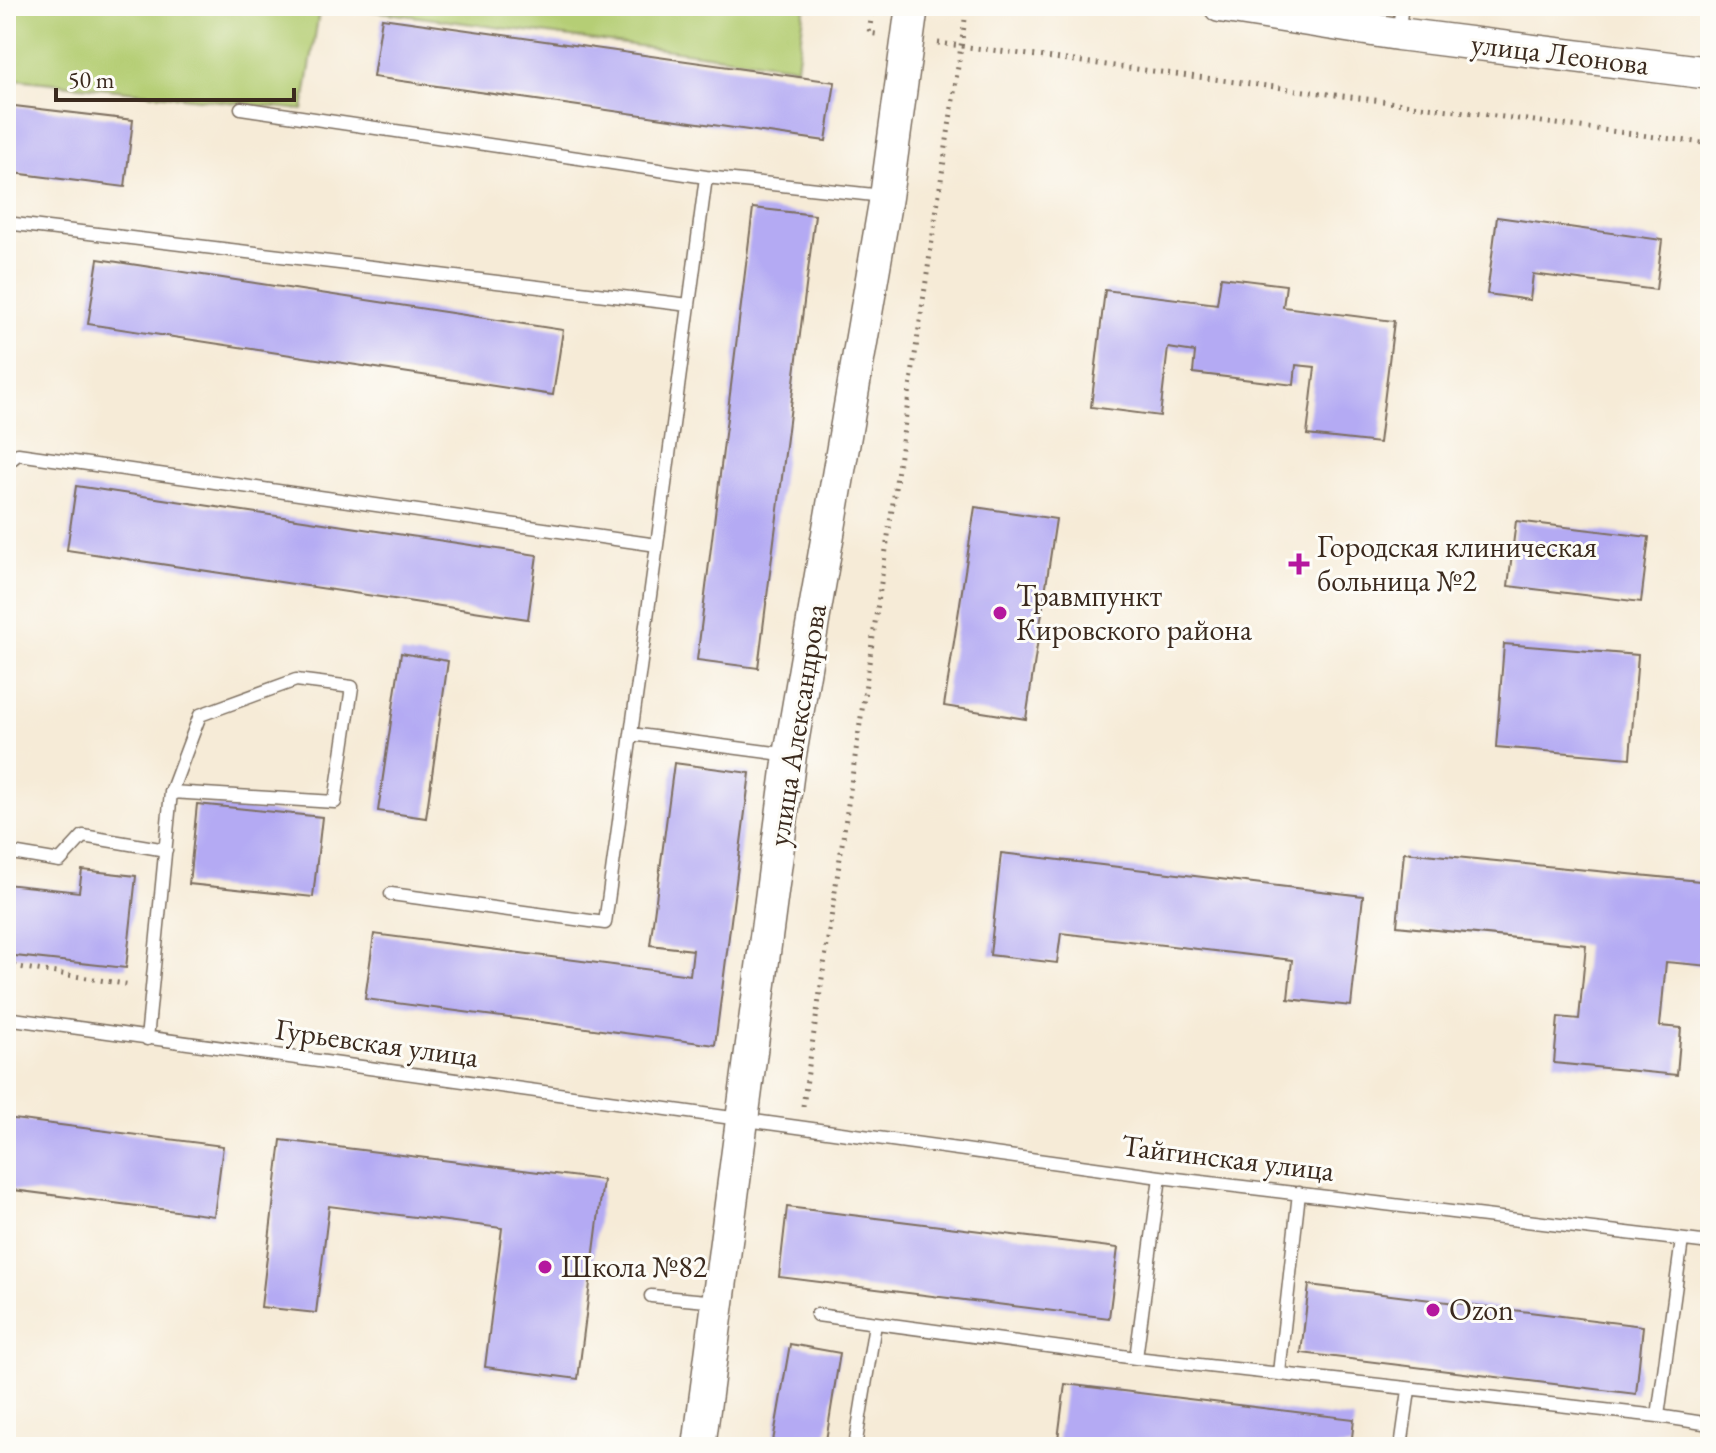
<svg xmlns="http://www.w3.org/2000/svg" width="1716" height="1453" font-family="'EB Garamond',serif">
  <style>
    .green { fill: #b5ce74; stroke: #787c49; stroke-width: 2 }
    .building { fill: #b4aaf3 }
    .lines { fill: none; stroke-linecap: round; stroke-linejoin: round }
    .service-casing { stroke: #7c6e5f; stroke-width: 15 }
    .tertiary-casing { stroke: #7c6e5f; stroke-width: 35 }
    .path { stroke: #7c6e5f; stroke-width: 5; stroke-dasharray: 2 6; stroke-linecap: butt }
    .service { stroke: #fff; stroke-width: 12 }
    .tertiary { stroke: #fff; stroke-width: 32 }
    .poi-dot { fill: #b5179e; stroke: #fdfcf7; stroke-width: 3 }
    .labels { text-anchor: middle; stroke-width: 6; stroke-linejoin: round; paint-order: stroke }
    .street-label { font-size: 30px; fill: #3b2a1e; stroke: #fdfcf7 }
    .poi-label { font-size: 30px; fill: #3b2a1e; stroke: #fdfcf7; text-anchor: start }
  </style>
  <rect width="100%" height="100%" fill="#fdfcf7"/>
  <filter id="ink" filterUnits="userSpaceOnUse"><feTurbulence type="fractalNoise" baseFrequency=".0125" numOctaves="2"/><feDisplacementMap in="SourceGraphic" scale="16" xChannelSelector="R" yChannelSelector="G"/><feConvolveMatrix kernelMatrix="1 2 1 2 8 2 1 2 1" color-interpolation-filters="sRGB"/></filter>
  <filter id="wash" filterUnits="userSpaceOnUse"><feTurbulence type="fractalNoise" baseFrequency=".006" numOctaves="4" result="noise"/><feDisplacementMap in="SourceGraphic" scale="32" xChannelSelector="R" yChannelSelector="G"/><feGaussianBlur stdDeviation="1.8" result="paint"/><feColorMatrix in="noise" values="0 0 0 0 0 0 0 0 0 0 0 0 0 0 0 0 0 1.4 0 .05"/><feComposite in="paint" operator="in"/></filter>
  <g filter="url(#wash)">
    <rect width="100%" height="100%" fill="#f6ebd7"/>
    <!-- green -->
    <path class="green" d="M6,6H320L303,110L6,78Z
      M336,6H805L797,67Z"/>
    <g id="blocks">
      <!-- building -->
      <path class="building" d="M382,18L835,82L826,141L373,77Z
        M6,105L133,120L125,187L6,172Z
        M753,208L815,215L758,668L697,660Z
        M1497,217L1662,240L1656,290L1533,274L1530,300L1487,294Z
        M98,259L563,330L553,395L88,324Z
        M1221,277L1286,285L1283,307L1394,321L1379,443L1307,435L1315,367L1296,365L1294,385L1193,373L1195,352L1168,348L1160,416L1091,407L1105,290L1217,304Z
        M76,486L537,555L528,619L67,550Z
        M975,507L1056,519L1026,719L944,706Z
        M1516,521L1649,537L1641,602L1508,586Z
        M1504,644L1638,655L1630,758L1496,747Z
        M401,653L448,661L426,818L378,811Z
        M674,763L750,773L715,1045L365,999L374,934L690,975L693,950L650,945Z
        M197,804L322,817L313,897L189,884Z
        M1404,852L1710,882V966L1666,962L1660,1026L1681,1028L1677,1075L1554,1063L1558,1017L1579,1019L1586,945L1397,926Z
        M1001,853L1363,896L1351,1006L1288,999L1292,960L1061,933L1057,963L990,955Z
        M82,870L136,876L126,968L6,955V884L79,892Z
        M6,1118L223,1146L214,1216L6,1189Z
        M281,1140L603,1180L578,1379L485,1367L502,1228L329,1206L316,1313L261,1307Z
        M787,1207L1118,1248L1109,1318L779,1277Z
        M1309,1285L1643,1326L1636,1394L1301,1353Z
        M790,1344L840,1353L825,1447H772Z
        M1065,1384L1354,1419L1351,1447H1057Z"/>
    </g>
  </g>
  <g filter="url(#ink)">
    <use href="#blocks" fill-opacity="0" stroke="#7c6e5f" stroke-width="2"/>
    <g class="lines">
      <!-- service casing -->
      <g class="service-casing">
        <path id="service" d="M1398,34L1402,6
          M241,108L706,177
          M6,223L689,305L706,177L883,196
          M6,464L18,454L657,545L689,305
          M631,734L790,755
          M6,852L60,861L83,836L166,850
          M391,894L605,923L657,545
          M6,1018L1160,1177L1710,1243
          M147,1039L171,792L200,715L296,680L352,687L335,802L171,792
          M1682,1240L1658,1416L1710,1424
          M651,1296L718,1302
          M817,1315L1136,1358L1658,1416
          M1136,1358L1160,1177
          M1279,1373L1299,1193
          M855,1447L875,1324
          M1401,1447L1409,1390"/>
      </g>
      <!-- tertiary casing -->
      <g class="tertiary-casing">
        <path id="tertiary" d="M1220,6L1398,34L1710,73
          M699,1447L790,755L886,197L912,6"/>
      </g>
      <!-- path -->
      <path class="path" d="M873,6L869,33L876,34
        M938,43L1710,144
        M6,965L131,985
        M803,1106L967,6"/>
      <!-- service -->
      <use href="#service" class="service"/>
      <!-- tertiary -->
      <use href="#tertiary" class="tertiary"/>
    </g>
  </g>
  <!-- markers -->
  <g class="poi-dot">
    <path d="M1295 552h8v8h8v8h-8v8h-8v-8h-8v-8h8z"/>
    <circle cx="1000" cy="613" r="8"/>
    <circle cx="545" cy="1267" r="8"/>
    <circle cx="1433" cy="1310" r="8"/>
  </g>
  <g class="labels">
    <!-- street labels -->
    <g class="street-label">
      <text transform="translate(1560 54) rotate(7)" y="10">улица Леонова</text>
      <text transform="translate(797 725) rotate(-81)" y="10">улица Александрова</text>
      <text transform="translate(377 1043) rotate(8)" y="10">Гурьевская улица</text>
      <text transform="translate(1228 1158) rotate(7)" y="10">Тайгинская улица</text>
    </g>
    <!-- poi labels -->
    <g class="poi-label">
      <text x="1317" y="557">Городская клиническая<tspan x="1317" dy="34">больница №2</tspan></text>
      <text x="1016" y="606">Травмпункт<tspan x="1016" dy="34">Кировского района</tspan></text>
      <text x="561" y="1277">Школа №82</text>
      <text x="1449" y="1320">Ozon</text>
    </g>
  </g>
  <!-- margin -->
  <rect width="1716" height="1453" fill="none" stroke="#fdfcf7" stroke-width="32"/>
  <!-- scale -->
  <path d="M56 88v12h238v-12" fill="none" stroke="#3b2a1e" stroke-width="4"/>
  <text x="68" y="88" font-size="24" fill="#3b2a1e" stroke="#fdfcf7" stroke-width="6" paint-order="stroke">50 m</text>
</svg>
